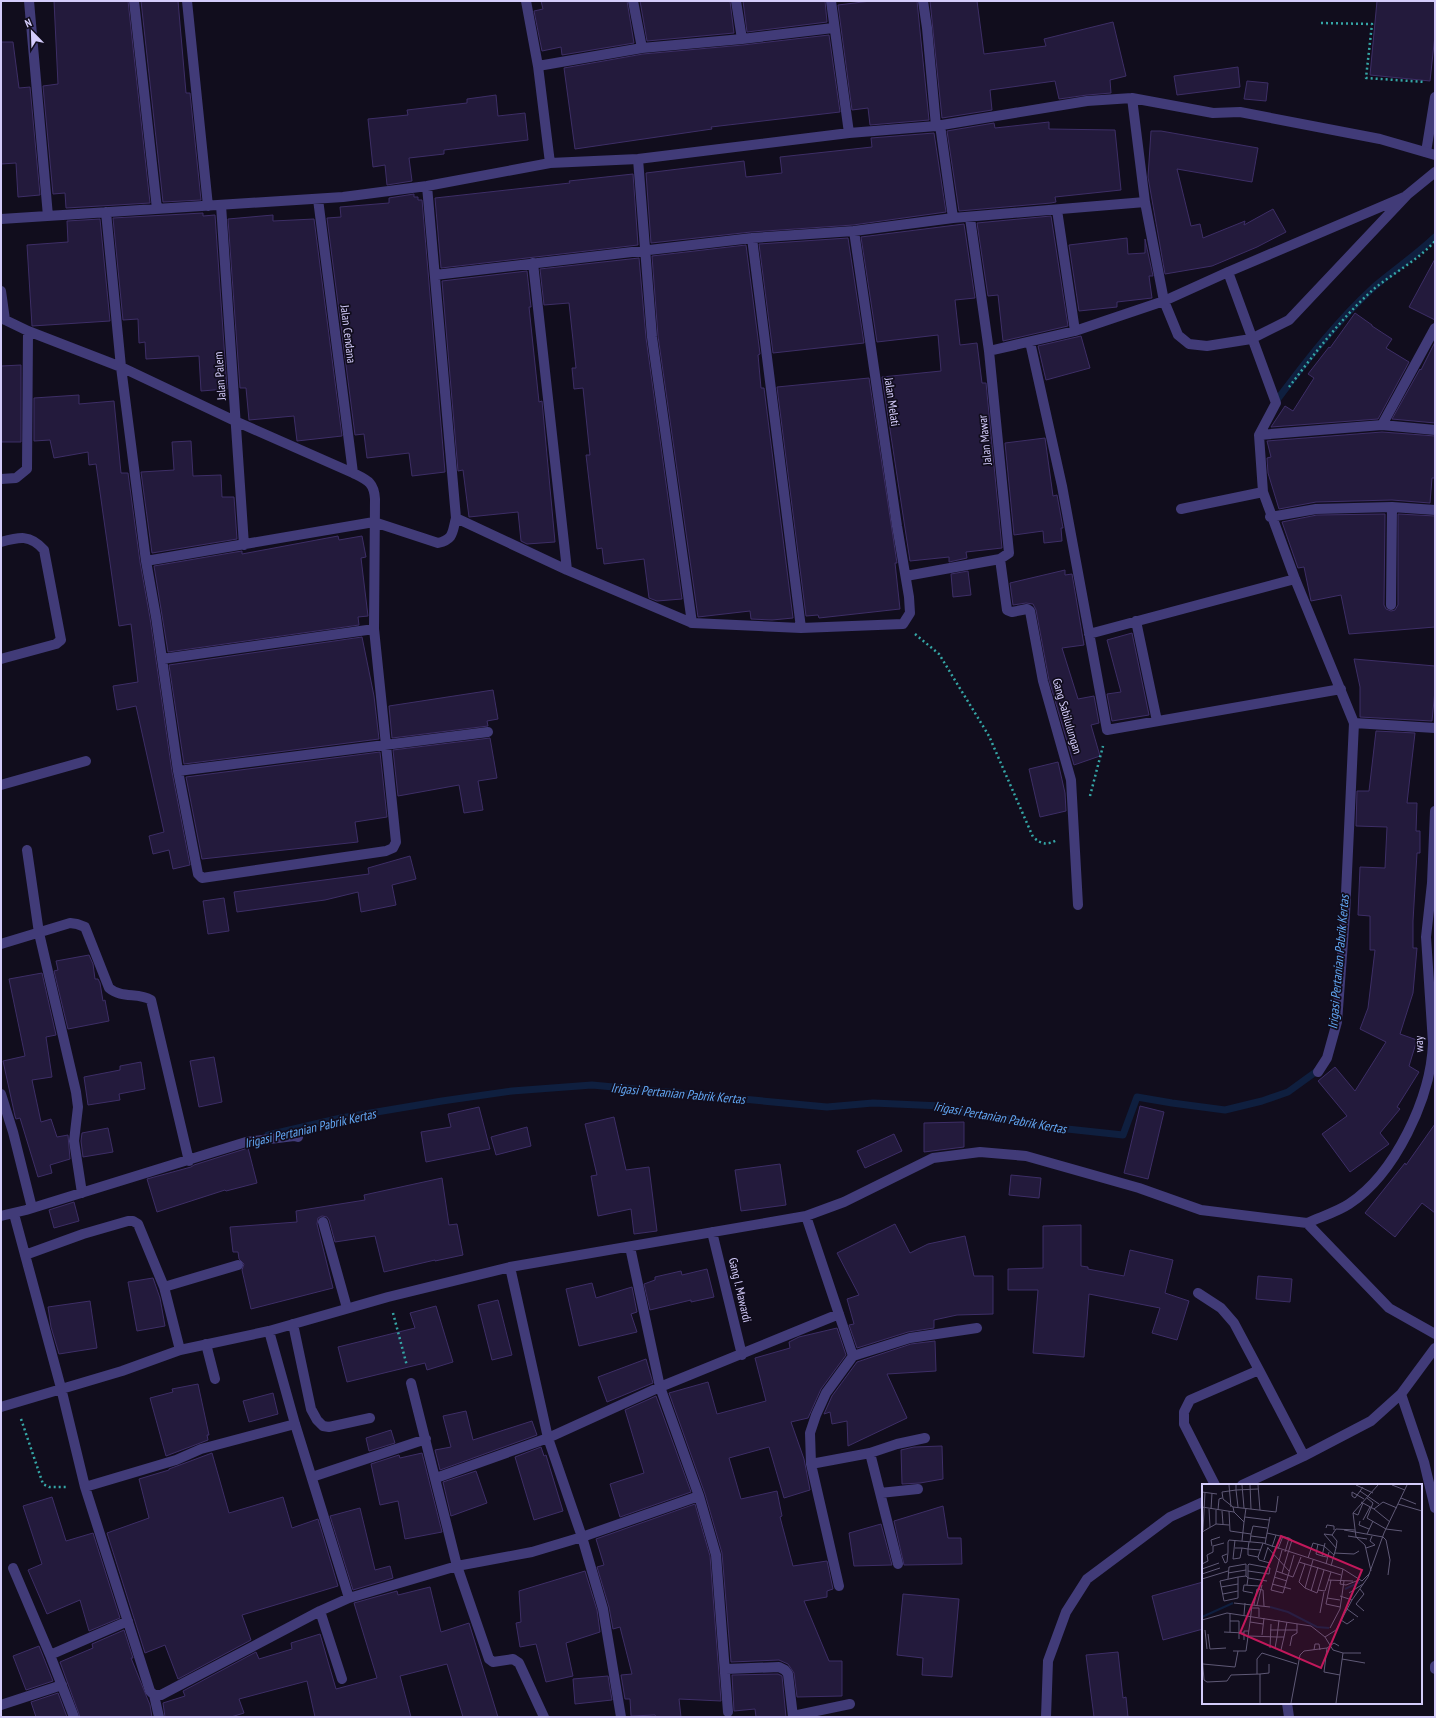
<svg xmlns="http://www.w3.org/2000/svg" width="1436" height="1718" font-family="'PT Sans Narrow',sans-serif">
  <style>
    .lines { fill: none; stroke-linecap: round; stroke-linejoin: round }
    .stream { stroke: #0f1f3f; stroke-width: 7 }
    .building { fill: #231a3c; stroke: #3d2e66 }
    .path { stroke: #35a6a6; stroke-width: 2.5; stroke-dasharray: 2 3; stroke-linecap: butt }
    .service { stroke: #413b78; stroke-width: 10 }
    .minor { stroke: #413b78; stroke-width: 10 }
    .labels { text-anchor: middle; stroke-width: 3.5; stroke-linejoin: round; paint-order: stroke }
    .street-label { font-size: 12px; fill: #d4ccfb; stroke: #110d1d }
    .water-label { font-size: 13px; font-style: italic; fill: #62a7f4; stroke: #110d1d }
    .inset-river { fill: none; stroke: #0f1f3f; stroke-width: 2 }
    .inset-road { fill: none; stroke: #5f5976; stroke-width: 1 }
    .view { fill: #c2185b; fill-opacity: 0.15; stroke: #c2185b; stroke-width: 2 }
    .inset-edge { fill: none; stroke: #d4ccfb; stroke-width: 2 }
  </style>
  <rect width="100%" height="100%" fill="#110d1d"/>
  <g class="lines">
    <!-- stream -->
    <path class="stream" d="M1277,400C1307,360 1337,321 1374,287C1394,270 1416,255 1435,237
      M268,1135L341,1118L442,1101L512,1091L592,1085L827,1107L873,1103L942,1106L977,1116L1006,1118L1030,1125L1123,1135L1137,1097L1172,1103L1225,1110L1262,1101L1288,1092L1317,1071L1320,1067"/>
  </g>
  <!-- building -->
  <path class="building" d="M54,1H128L150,203L66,208L65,193L53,194L43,86L58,84Z
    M141,1H178L186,93H190L201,200L163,202Z
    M541,1H627L634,43L562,55L561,47L542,51L534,11L543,9Z
    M640,1H730L734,33L647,41Z
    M743,1H825L827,22L747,32Z
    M871,1H917L929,120L870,125L868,108L852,110L838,5Z
    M930,1H977L984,54L1046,46L1044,39L1113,22L1126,76L1110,80L1111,93L1087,95L1059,99L1055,81L990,90L992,110L942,118Z
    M1377,1H1435V35L1430,81L1370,75Z
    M829,35L840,112L711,127L712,129L575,149L564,68L643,54L743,45Z
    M1,42H13L19,88L30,87L40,195L18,197L16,163L1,164Z
    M1238,67L1240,87L1177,95L1174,76Z
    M1247,81L1268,83L1266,101L1244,99Z
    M496,95L498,116L525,113L528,140L444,150V154L409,158L412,181L387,185L385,165L373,167L368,119L408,115L407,110L467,103V99Z
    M1049,122V129L1115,130L1121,190L1055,197L1056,202L1051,203L959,211L947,131L994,123L995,128Z
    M1151,131H1161L1258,148L1252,182L1177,169L1191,226L1200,224L1203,238L1245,221L1244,225L1273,209L1286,232L1257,247L1212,266L1165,274L1148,177Z
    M934,133L946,212L853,225L751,232L651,243L646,173L744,161L746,177L782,173L780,157L872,147L871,138Z
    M633,174L638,245L441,268L435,198L570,183L569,181Z
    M414,194V197H418V200H422L445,472L412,476L409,453L367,458L364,434L355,435L327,218L341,217L340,207L389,203V198Z
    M203,213V216L215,215L227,389L201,391L199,356L146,359L145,342L139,343L138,319L123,320L113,218Z
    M273,215V221L314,219L342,436L297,441L294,416L249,420L246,388H240L228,219Z
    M1051,216L1068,326L1003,341L998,295L988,296L977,223Z
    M100,219L110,321L32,326L27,245L68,242L67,221Z
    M964,224L975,298L955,300L960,345L977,343L982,383H986L1002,548L966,552L967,558L949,562V557L910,561L882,377L941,371L938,335L877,342L861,237Z
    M848,238L864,343L773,353L759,244Z
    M1127,238L1128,254L1145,253V239L1153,276H1149L1152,298L1117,302V307L1079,311L1069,245Z
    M746,245L760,354L758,355L761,388H764L793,618L772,620L751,619L750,611L698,617L658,336L652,256Z
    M639,258L646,338L682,599L657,601L649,598L644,559L604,564L602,548L597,549L586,455H590L583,388L574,389L572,368H576L569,303L544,305L540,269Z
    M1435,259V320L1409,307Z
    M527,271L531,307H529L539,402L542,401L555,542L527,544L521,541L518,512L469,517L463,470L458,471L442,281Z
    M1355,313L1372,325V326L1392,339L1386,348L1409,362L1378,419L1271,427L1285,406L1293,411L1314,378L1308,374L1329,347L1330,348Z
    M1081,336L1090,368L1046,380L1038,346Z
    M1435,342V423L1392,419L1420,369L1421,370Z
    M21,365V442H1V366Z
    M869,378L897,563H895L900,609L819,618L818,615L806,616L777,387Z
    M79,395V404L114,401L121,473H128L140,562L150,618L172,772L190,865L173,869L169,850L153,854L149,836L164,832L136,706L117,710L113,686L138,682L131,624L119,626L96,464L89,465L88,452L54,458L50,440L34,441V398Z
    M1382,432L1435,436V478H1432L1430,503L1392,500L1316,502L1279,509L1268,473L1267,458L1271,457L1267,441Z
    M1045,438L1053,496L1057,495L1063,528H1061L1062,541L1044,543L1043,531L1014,535L1005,443Z
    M191,441L193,476L221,475L222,497H234L237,539L152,553L141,472L174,470L172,442Z
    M1385,514L1384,605L1386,609L1391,611L1395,610L1398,605V514L1435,516V627L1349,634L1341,595L1311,601L1304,567L1298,568L1282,522L1317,515Z
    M338,536L339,540L362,536L366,557L361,558L368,616L358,617L359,625L168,652L154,566L242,551V554Z
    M1065,570V575L1072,574L1084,645L1062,648L1078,699L1094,696L1099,723L1091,725L1100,756L1074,765L1049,680L1036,610L1033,604L1026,603L1013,605L1010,583Z
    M968,571L971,595L953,597L951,574Z
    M1132,633L1149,715L1112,721L1107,694L1121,692L1107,640Z
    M362,637L374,696L379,739L184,764L169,665Z
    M1354,659L1435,666V690L1432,721L1360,717V687Z
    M493,690L498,719L487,721L488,726L392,738L389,706Z
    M1376,731L1415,733L1407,803H1417L1416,831H1420V853H1417L1413,921V948H1417L1413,993L1400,1034L1417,1040L1409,1066L1419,1072L1397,1107L1400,1109L1380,1133L1389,1144L1350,1172L1322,1134L1347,1116L1318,1081L1335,1067L1355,1091L1386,1042L1360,1029L1368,1008L1375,950H1370V916L1358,915L1360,867L1385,868L1387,827L1356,826L1357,791H1369Z
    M490,738L497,778L478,781L483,810L464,813L459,785L398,796L393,750Z
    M380,752L387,817L355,822L358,842L202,859L186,777Z
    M1058,762L1065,793L1066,811L1040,817L1029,769Z
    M410,856L416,879L392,885L396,905L361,912L358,892L325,900L237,912L234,892L369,874L368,868Z
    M224,898L229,931L208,934L203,901Z
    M89,955L93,964L95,979H98L100,983L103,1001L105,1000L109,1021L68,1029L54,971L58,970L56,961Z
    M42,973L56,1035L46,1037L52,1077L32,1080L41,1122L51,1119L57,1137L68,1135L70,1159L50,1165L52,1173L38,1177L20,1118L16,1119L15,1116L3,1061L25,1056L9,979Z
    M214,1057L222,1102L199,1107L190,1061Z
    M141,1062L145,1089L119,1094L120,1100L88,1105L84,1077L120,1070V1066Z
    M1140,1106L1164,1112L1148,1179L1124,1173Z
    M479,1107L490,1149L426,1162L421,1132L451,1127L448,1114Z
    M614,1117L626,1170L649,1167L657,1231L634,1234L631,1209L598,1216L591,1176L597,1175L585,1124Z
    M964,1122V1147L924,1152V1123Z
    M1435,1124V1213L1422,1203L1395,1237L1365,1213L1405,1163L1406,1165Z
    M527,1127L531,1146L496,1155L491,1137Z
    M108,1128L113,1152L83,1157L81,1141L82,1133Z
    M894,1134L902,1151L865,1168L857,1151Z
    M248,1148L257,1183L226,1191L225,1190L157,1212L147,1179L191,1167L194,1165Z
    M780,1164L786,1205L741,1211L735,1170Z
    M1011,1175L1041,1178L1039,1198L1009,1195Z
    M442,1178L449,1225L457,1224L463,1255L435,1261V1260L384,1272L375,1236L335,1242L329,1220L327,1217L322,1216L318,1218L317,1224L333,1288L251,1309L242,1270L244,1264L239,1259L238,1252H233L230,1227L297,1222L296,1211L365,1200L364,1195Z
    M74,1202L79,1221L54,1228L49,1210Z
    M895,1224L910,1253L928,1244L965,1236L974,1276H993V1314L957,1315L934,1320V1328L908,1332L857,1348L849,1325L854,1324L847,1299L859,1295L837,1253Z
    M1081,1225V1266L1088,1267V1269L1124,1276L1130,1250L1173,1260L1165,1293L1189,1301L1177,1340L1152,1333L1160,1308L1089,1294L1084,1357L1033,1353L1038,1290H1008V1269L1043,1268V1226Z
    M707,1269L714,1297L691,1302V1300L650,1310L644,1284L655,1280V1277L681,1271L682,1275Z
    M1258,1276L1292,1279L1290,1302L1256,1299Z
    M153,1278L160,1298L165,1326L137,1331L128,1282Z
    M592,1283L596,1298L632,1287L637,1312L631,1314L637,1332L579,1346L566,1289Z
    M498,1300L512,1355L492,1360L478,1305Z
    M90,1301L97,1348L59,1354L51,1327L48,1307Z
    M436,1306L453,1362L427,1370L425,1363L347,1382L338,1347L415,1328L410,1313Z
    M837,1328L846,1355L821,1389L808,1418L791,1422L804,1459L810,1490L784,1498L769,1447L729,1458L741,1499L777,1491L782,1516L780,1517L793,1566L827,1561L833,1589L827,1591V1597L804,1601L829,1661H842V1696L797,1697L794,1673L788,1664L779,1660L731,1662L722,1553L705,1494L669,1393L708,1382L717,1414L766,1401L755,1358L790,1348L789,1342L799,1337Z
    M935,1341L936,1371L887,1374L907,1418L848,1446L847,1421L832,1424L830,1412L824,1414L832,1396L857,1362L911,1344Z
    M646,1359L653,1383L607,1402L598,1377Z
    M198,1384L209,1435H207L208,1440L166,1456L150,1398L173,1392L172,1389Z
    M273,1393L278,1414L249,1422L243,1401Z
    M656,1396L691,1492L620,1517L610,1484L644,1473L625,1410Z
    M466,1411L473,1440L532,1421L537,1435L440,1470L435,1450L451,1447L443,1416Z
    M391,1430L395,1443L369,1451L366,1438Z
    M942,1446L943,1479L920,1483L902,1484L901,1450L914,1447Z
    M541,1447L544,1456L546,1455L563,1511L534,1520L515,1457Z
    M212,1453L229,1513L283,1497L292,1528L318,1519L338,1586L242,1615L251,1640L178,1679L165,1645L145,1653L107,1533L149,1518L139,1479L169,1470V1469Z
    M422,1453L442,1532L405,1539L398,1501L380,1505L371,1464L399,1455L400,1458Z
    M476,1471L487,1503L451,1516L443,1482Z
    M52,1497L66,1541L93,1533L120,1618L89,1631L80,1600L47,1614L28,1570L42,1564L23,1506Z
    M695,1504L710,1556L721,1701L679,1699L681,1717H656L655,1715L631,1716L630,1699H625L621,1675L632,1674L620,1627L613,1629L609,1607L597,1567L604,1565L596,1539Z
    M943,1506L948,1538H961L962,1564L904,1565L894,1521Z
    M360,1508L375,1570L390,1566L393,1578L353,1590L330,1516Z
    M881,1524L892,1565L854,1566L849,1533Z
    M585,1571L597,1610L600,1632L566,1643L573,1676L546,1682L536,1644L520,1647L516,1623L521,1622L519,1591Z
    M1203,1582V1629L1163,1640L1152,1596Z
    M430,1587L441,1632L469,1623L498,1717H463L447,1664L400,1676L411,1717H315L307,1681L239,1699L244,1713L231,1717H165L163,1703L185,1696L183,1691L256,1652L259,1659L292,1649L291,1643L320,1634L336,1689L377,1678L354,1603L397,1591L398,1595Z
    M903,1594L959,1599L952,1677L922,1675L923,1658L897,1655Z
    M124,1630L133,1658H131L150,1705L152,1717H80L60,1662L93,1648L92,1644Z
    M39,1646L53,1681L26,1690L13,1656Z
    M1118,1652L1123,1698L1126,1697L1128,1717H1094L1086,1655Z
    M778,1674L782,1676L786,1717H756L755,1709L734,1711L732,1675Z
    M608,1676L612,1700L575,1704L573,1679Z
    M58,1693L67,1717H36L31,1702Z"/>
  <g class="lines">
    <!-- path -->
    <path class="path" d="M1321,23L1372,24L1366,78L1425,82
      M1289,387C1315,353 1343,316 1375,288C1395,272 1418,260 1435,241
      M915,634L939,654L989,736L1033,837C1042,845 1047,845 1057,840
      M1090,796L1103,746
      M393,1313L407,1366
      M21,1419L43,1484L49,1487H68"/>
    <!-- service -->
    <path class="service" d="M1426,152L1435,97
      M323,1222L347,1308
      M206,1344L215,1379
      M1435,1666V1669
      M1287,1703L1289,1717"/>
    <!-- minor -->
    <path class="minor" d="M29,1L48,216
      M134,1L157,209
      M187,1L208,206
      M526,1L538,66L550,163
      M633,1L642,48L742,39
      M736,1L742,39L833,28
      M831,1L849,133
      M923,1L927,28L936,126
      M538,66L642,48
      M1132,98L1145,202L1164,301L1178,335L1189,344L1207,346L1251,339L1289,320L1407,195L1435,172
      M940,125L953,218
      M638,159L652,337L692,623L801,628L903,624L910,613L909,597L897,526L854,231
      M318,199L353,473
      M221,205L244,545
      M1057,210L1075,331
      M1,219L343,197L427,186L550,163L638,159L849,133L936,126L1087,101L1132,98L1213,113L1240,112L1380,139L1435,155
      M752,238L801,628
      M533,263L567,570L692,623
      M1228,272L1276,403L1259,435L1263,492L1295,579L1354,723L1345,915L1337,1022L1327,1058L1318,1072
      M435,275L752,238L854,231L953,218L1145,202
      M1,291L5,320
      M1,318L28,331L121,367L235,421L353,473C367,480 374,482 375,499L374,629L396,842L393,848L386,851L202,878L198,874L178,771L156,617L146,561L121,367L106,212
      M1030,342L1062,486L1107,730L1341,689
      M989,351L1075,331L1164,301L1228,272L1404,197
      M1382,425L1435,328
      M1259,435L1382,425L1435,430
      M1,479L16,478L27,469L28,331
      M1181,509L1263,492
      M1270,517L1316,509L1392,507L1435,510
      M456,518L567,570
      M1,542C19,537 30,534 44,550L61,640L56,644L1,659
      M1000,559L1007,610L1012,612L1027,609L1030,611L1043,681L1071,780L1078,905
      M146,561L374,522L438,543C454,539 452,533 456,518L427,186
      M906,576L1000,559L1009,553L989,351L970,218
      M1391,605L1392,507
      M1136,621L1157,721
      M1089,634L1295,579
      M162,659L374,629
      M1354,723L1435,728
      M178,771L488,732
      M1,785L86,761
      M27,850L39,933L76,1092L78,1107L74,1141L82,1193
      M1,944L70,923L77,924L85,927L109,988C122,999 138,992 151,1000L189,1161
      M1,1094L13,1132L32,1208
      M14,1214L61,1388L85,1487
      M1,1216L26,1210L246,1142L294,1136L298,1137
      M806,1216L853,1356L826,1393L816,1415L810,1433L811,1464L839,1586
      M1307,1223C1320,1217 1337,1212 1349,1204C1395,1174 1431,1098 1433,1043L1426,937L1432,883L1435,811
      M712,1232L742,1355
      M630,1247L660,1387L699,1496
      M25,1255L83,1234L128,1221H133L138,1224L164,1287L180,1350
      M164,1287L238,1265
      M1198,1293L1221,1308L1234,1323L1259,1370
      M293,1324L311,1409L317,1420L323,1426L329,1427L370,1418
      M269,1331L295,1424L349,1598
      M1435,1348L1401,1394L1424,1462L1435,1508
      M853,1356L910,1338L977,1328
      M411,1383L457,1566L489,1659L493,1662L513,1659L519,1663L544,1717
      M1,1407L122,1371L180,1350L269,1331L388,1297L510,1267L806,1216L844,1202L933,1158L980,1152L1026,1156L1139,1188L1201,1210L1307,1223L1389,1308L1435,1334
      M870,1453L898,1564
      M811,1464L870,1453L897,1444L925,1438
      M312,1477L426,1439
      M436,1478L548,1438L660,1387L839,1314
      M1215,1485L1184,1424V1412L1190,1400L1259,1370L1304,1456
      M1242,1485L1304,1456L1371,1421L1401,1394
      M880,1493L918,1489
      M13,1568L50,1655
      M320,1611L342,1679
      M726,1669L779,1667L785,1670L788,1674L793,1717
      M154,1695H161L320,1611L349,1598L457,1566L532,1552L582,1537L548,1438L510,1267
      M1,1705L62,1685
      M793,1716L850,1704
      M74,1717L50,1655L128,1621
      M159,1717L154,1695L150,1691L85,1487L176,1460L201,1449L295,1424
      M621,1717L603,1609L582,1537L699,1496L716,1555L728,1712
      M1046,1717L1048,1661L1066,1612L1087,1579L1170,1517L1203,1502"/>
  </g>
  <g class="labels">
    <!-- street labels -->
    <g class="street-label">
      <text transform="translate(348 334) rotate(83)" y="4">Jalan Cendana</text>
      <text transform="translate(220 376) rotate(-94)" y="4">Jalan Palem</text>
      <text transform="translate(892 402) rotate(82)" y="4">Jalan Melati</text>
      <text transform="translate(985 440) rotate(-96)" y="4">Jalan Mawar</text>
      <text transform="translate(1067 716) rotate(74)" y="4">Gang Sabilulungan</text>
      <text transform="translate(1419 1044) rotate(-91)" y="4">way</text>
      <text transform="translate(740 1290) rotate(77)" y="4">Gang I. Mawardi</text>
    </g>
    <!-- water labels -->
    <g class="water-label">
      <text transform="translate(1338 962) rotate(-85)" y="5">Irigasi Pertanian Pabrik Kertas</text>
      <text transform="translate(678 1093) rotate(5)" y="5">Irigasi Pertanian Pabrik Kertas</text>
      <text transform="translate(1000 1117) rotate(10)" y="5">Irigasi Pertanian Pabrik Kertas</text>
      <text transform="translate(310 1128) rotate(-13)" y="5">Irigasi Pertanian Pabrik Kertas</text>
    </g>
  </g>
  <!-- overview -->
  <g transform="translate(1202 1484)">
    <rect width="220" height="220" fill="#110d1d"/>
    <path class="inset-river" d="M143,105L158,98M68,123L86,128L115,143L127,144M0,133L31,119"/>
    <path class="inset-road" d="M27,1L29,23M40,1L42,24M48,1L49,25M56,1L58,26M154,1L171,9M190,1L203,6M158,7L177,20M0,8L15,10M150,12V8L162,15M150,12L153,14L161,3M165,14L171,19L165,34L184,45L200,47M199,14L214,20M159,18L172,25L181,18L195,24M196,20L220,27M0,23L32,28L31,23L74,28L76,12M31,23L21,15L20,8L34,6V1M36,23L34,6L56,5M7,25L8,43M9,25L10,9M172,25L188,38M16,26L17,15L20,14M20,27L21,40M27,27L28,47L49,50L48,58M32,28L42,38L44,24M151,29L156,31L161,19M43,33L67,36M161,36L168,23M158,37L157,41L167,45M14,40V26M124,44L125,41L132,42V46M1,46L3,8M142,46L181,53M0,48L14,40L27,41M65,49L87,54L83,68M49,50L51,42L65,44M165,50L171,37M130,51L134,45L153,46M49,52L64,54M146,52L165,55M181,53L184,56L188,76L186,91M40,57L42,38M123,59L120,72L125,73M63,60L68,33M116,60L114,70L120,72M10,62L9,56L18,53M70,63L74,51M33,64H40L38,74L31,75L33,56M40,64L46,65L47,58M66,64L87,87M164,64L173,61L168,57L170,52M76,65L81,52M59,66L46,65V71L56,73L57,76L68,79L72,71M80,66L69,106L81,109L92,71M86,69L90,56L87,54M132,69L152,70L157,67M25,70L20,72L23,79L25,78L26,68V58L27,56L61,59L141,85L160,97L168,89M56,73L61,59M106,74L111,59L122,62L132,71M62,76L66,63M111,76L103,104L115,109L116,106M97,78L139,91M0,80L6,77L5,71L11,68V62L22,59M103,80L97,98L103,104M124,80L127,68M129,82L134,64L135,57L130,51L122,50L134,64M0,85L17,79M141,85L138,100L144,101L157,96M74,87L91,93L99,73M169,87L163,61L154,53L151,29L176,1M26,89L44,86M80,89L86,69M0,90L18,84M44,92L46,94V81L47,80L68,84L67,90L46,87M36,93V114L22,117L18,97ZM72,93L85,97M0,95L26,87M26,95L27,83L44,80V92L36,93M126,96L151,97M129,96L124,120L138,123M70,100L89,105M45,101L46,94L65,97M19,103L36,100M158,105L162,110L154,120L162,127M116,106L123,107L129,88M116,106L122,86M109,107L116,83M51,109L41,107L42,101L57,102M147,109L161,100M21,110L36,107M138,112L150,116M125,114L138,116M32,119L68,123M52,121L55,105L61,106L62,122M55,121L60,101M50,124H57V133M145,125L156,133M118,129L122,108M42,131L43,119M0,136L25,129L109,142L123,153L131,166L141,169L134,219M139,136L145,140L152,135M28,137H37V155M48,138L50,121M128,144L138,125L142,97M3,146L5,165M68,146H95M22,148L42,149M28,148V129M6,150L8,165L24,164M60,151L62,134M47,152L75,153L77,136M82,153L85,138M123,153L134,146L150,116L166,93L182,49L205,1M42,156V147H47M88,162L90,152L95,149V140M137,162L132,159L125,164L122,188L138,191M68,164L69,140M73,164L75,153H82L79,166M112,166L113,160H117L118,166M31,167H44L48,138L61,140M141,169H159M0,171L2,196L5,198L25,197L29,191L58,190V219M140,175L163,179M1,180L33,183L36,167M55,190V175L60,169L95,180M58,190L67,189V180M89,219L98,171L102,167L125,164"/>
    <path class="view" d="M79,52L160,86L119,184L38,149Z"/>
    <rect width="220" height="220" class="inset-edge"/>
  </g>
  <!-- border -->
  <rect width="1436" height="1718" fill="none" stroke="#d4ccfb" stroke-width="4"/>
  <!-- north arrow -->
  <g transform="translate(32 32) rotate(337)" stroke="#110d1d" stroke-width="3" paint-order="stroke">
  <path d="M0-3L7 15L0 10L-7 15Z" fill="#d4ccfb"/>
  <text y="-6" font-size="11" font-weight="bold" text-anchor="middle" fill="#d4ccfb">N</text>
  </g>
</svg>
